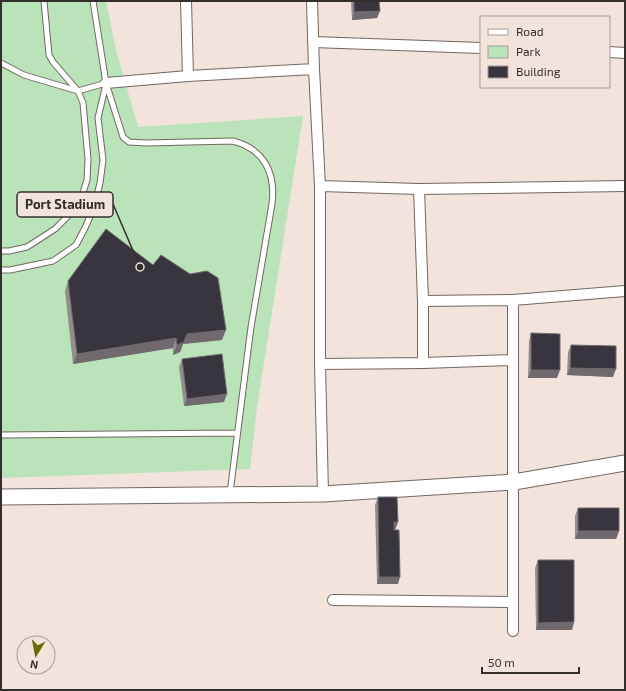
<svg xmlns="http://www.w3.org/2000/svg" width="626" height="691" font-family="'Exo 2',sans-serif">
  <style>
    .green { fill: #bae3b9 }
    .lines { fill: none; stroke-linecap: round; stroke-linejoin: round }
    .lane-casing { stroke: #726760; stroke-width: 7 }
    .street-casing { stroke: #726760; stroke-width: 12 }
    .secondary-casing { stroke: #726760; stroke-width: 17 }
    .lane { stroke: #fff; stroke-width: 5 }
    .street { stroke: #fff; stroke-width: 10 }
    .secondary { stroke: #fff; stroke-width: 15 }
    .wall { fill: #968c8e }
    .shaded-wall { fill: #706a6e }
    .building { fill: #39353e; stroke: #706a6e }
    .leader { fill: none; stroke: #342f2c; stroke-width: 1.5 }
    .callout-dot { fill: #342f2c; stroke: #f2e4dd; stroke-width: 1.5 }
    .callout { fill: #f2e4dd; stroke: #342f2c; stroke-width: 1.5 }
    .callout-label { font-size: 13px; text-anchor: middle; font-weight: bold; fill: #342f2c }
  </style>
  <rect width="100%" height="100%" fill="#f2e4dd"/>
  <!-- green -->
  <path class="green" d="M1,1H106L116,50L138,127L303,116L257,407L250,469L1,478Z"/>
  <g class="lines">
    <!-- lane casing -->
    <g class="lane-casing">
      <path id="lane" d="M93,1L106,83L123,137L129,142L146,143L233,141C264,149 276,173 272,204L251,327L230,493
        M1,63L24,75L78,91L106,83
        M1,251H9L27,247L55,229L79,205L87,180L88,159L83,103L78,91L53,62L49,55L44,1
        M1,270H10L53,261L76,245L85,228L94,207L100,183L103,160L98,118L106,84
        M1,435L237,433"/>
    </g>
    <!-- street casing -->
    <g class="street-casing">
      <path id="street" d="M186,1L188,76
        M312,1L314,69L320,186V364L323,494
        M313,42L481,48
        M609,52L625,53
        M106,83L188,76L314,69
        M320,186L419,189L625,186
        M419,189L423,301L513,300L625,291
        M423,363L513,360V300
        M320,364L423,363V301
        M333,600L513,602
        M513,631V360"/>
    </g>
    <!-- secondary casing -->
    <g class="secondary-casing">
      <path id="secondary" d="M1,497L323,494L514,482L625,463"/>
    </g>
    <!-- lane -->
    <use href="#lane" class="lane"/>
    <!-- street -->
    <use href="#street" class="street"/>
    <!-- secondary -->
    <use href="#secondary" class="secondary"/>
  </g>
  <!-- wall -->
  <path class="wall" d="M351,1H379L380,11L377,18L352,20Z
    M153,265L222,340L183,344L180,352L173,355V348L73,364L65,291L68,281Z
    M531,333L557,378H528L529,341Z
    M571,345L613,377L567,375L568,352Z
    M182,359L224,402L184,406L179,367Z
    M378,497L398,522L395,530L398,584H377L375,505Z
    M578,508L619,531L616,539H575V516Z
    M538,560L574,622L572,630H536L535,568Z"/>
  <!-- shaded-wall -->
  <path class="shaded-wall" d="M380,11L377,18L352,20L354,12Z
    M226,330L222,340L183,344L180,352L173,355L177,345L187,334Z
    M176,338L173,348L73,364L77,354Z
    M570,368L616,369L613,377L567,375Z
    M531,370H560L557,378H528Z
    M227,394L224,402L184,406L187,399Z
    M394,522H398L395,530H391Z
    M578,531H619L616,539H575Z
    M379,577H400L398,584H377Z
    M574,622L572,630H536L538,623Z"/>
  <!-- building -->
  <path class="building" d="M354,1H379L380,11L354,12Z
    M106,229L153,265L161,255L190,274L207,271L218,278L226,330L187,334L184,342L177,345L176,338L77,354L68,281Z
    M531,333L560,334V370H531Z
    M571,345L616,346V369L570,368Z
    M222,354L227,394L187,399L182,359Z
    M378,497H397L398,522H394V530H399L400,577H379Z
    M578,508H619V531H578Z
    M538,560H574V622L538,623Z"/>
  <!-- callouts -->
  <path class="leader" d="M140 267L113 204"/>
  <circle class="callout-dot" cx="140" cy="267" r="4"/>
  <rect class="callout" x="17" y="192" width="96" height="25" rx="4"/>
  <g class="callout-label">
    <text x="65" y="209">Port Stadium</text>
  </g>
  <!-- border -->
  <rect width="626" height="691" fill="none" stroke="#342f2c" stroke-width="4"/>
  <!-- legend -->
  <rect x="480" y="16" width="130" height="72" fill="#f2e4dd" stroke="#a69c96"/>
  <rect x="488" y="29" width="20" height="6" fill="#ffffff" stroke="#a69c96"/>
  <text x="516" y="36" font-size="12" fill="#342f2c">Road</text>
  <rect x="488" y="46" width="20" height="12" fill="#bae3b9" stroke="#a69c96"/>
  <text x="516" y="56" font-size="12" fill="#342f2c">Park</text>
  <rect x="488" y="66" width="20" height="12" fill="#39353e" stroke="#a69c96"/>
  <text x="516" y="76" font-size="12" fill="#342f2c">Building</text>
  <!-- north arrow -->
  <g transform="translate(36 655) rotate(190)"><circle r="19" fill="#f2e4dd" stroke="#a69c96"/>
  <path d="M0-3L7 15L0 10L-7 15Z" fill="#6b6a05"/>
  <text y="-6" font-size="11" font-weight="bold" text-anchor="middle" fill="#342f2c">N</text>
  </g>
  <!-- scale -->
  <path d="M482 667v6h97v-6" fill="none" stroke="#342f2c" stroke-width="2"/>
  <text x="488" y="667" font-size="12" fill="#342f2c" stroke="#f2e4dd" stroke-width="3" paint-order="stroke">50 m</text>
</svg>
